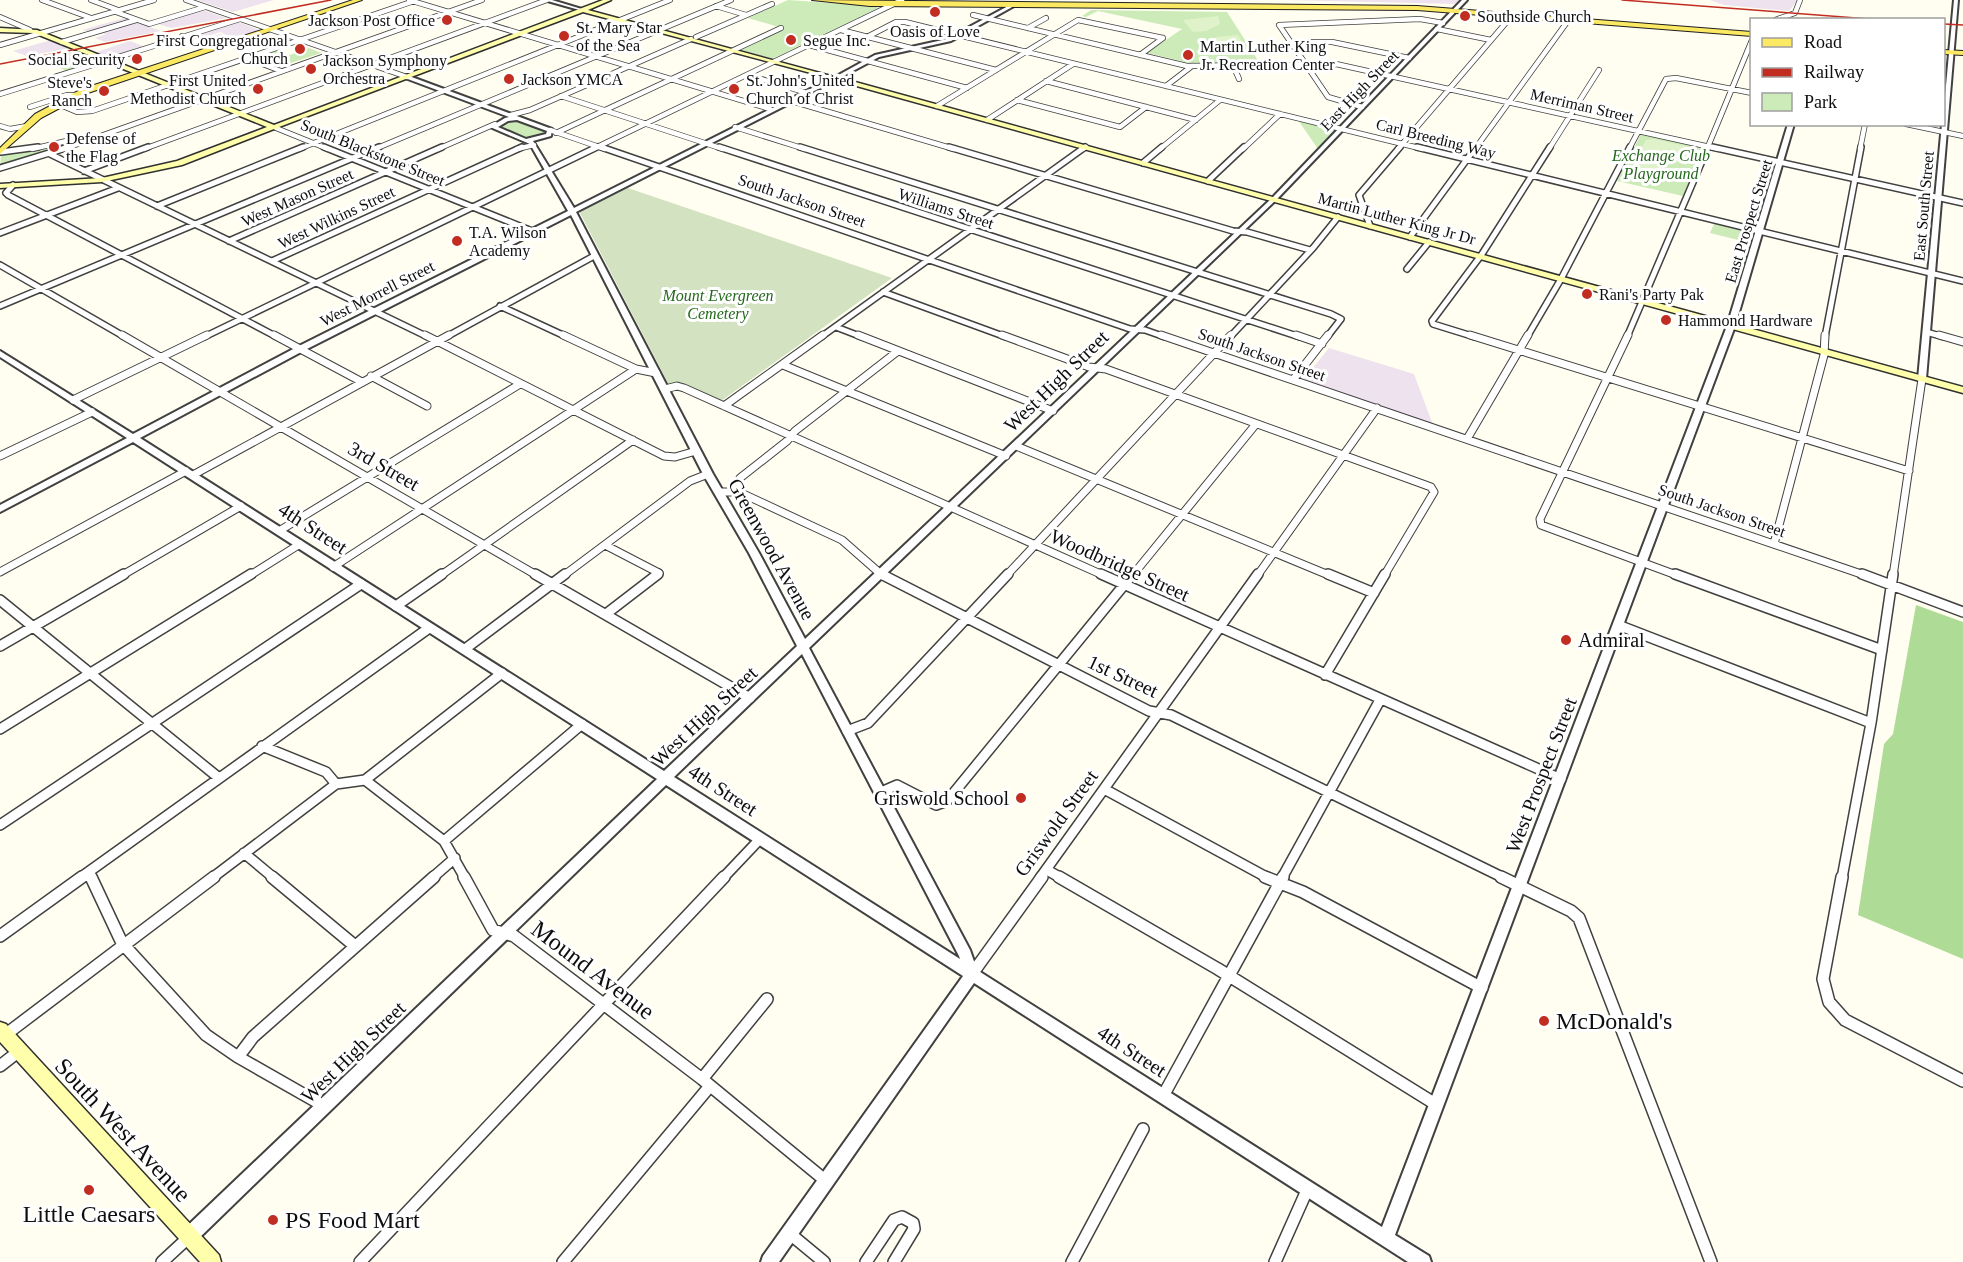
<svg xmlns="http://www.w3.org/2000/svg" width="1963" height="1262" font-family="Georgia,serif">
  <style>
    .industrial { fill: #ede2ed }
    .green { fill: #cdebb8 }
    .forest { fill: #aedc97 }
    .cemetery { fill: #d3e2c0 }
    .pitch { fill: #dff2ca }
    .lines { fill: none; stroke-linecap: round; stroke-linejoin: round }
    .minor-far4-casing { stroke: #414141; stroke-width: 6 }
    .minor-far3-casing { stroke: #414141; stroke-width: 8 }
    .minor-far2-casing { stroke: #414141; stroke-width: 9 }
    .minor-far1-casing { stroke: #414141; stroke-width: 12 }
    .minor-casing { stroke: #414141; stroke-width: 14 }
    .tertiary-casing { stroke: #414141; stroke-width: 4 }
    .secondary-casing { stroke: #303030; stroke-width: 3 }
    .primary-casing { stroke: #1f1f1f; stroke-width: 2 }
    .minor-far4 { stroke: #fff; stroke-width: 4.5 }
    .minor-far3 { stroke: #fff; stroke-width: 5 }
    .minor-far2 { stroke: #fff; stroke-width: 7 }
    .minor-far1 { stroke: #fff; stroke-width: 9 }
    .minor { stroke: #fff; stroke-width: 11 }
    .tertiary { fill: #fff; fill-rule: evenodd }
    .secondary { fill: #ffffab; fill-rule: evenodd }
    .primary { fill: #fbe863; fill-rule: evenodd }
    .rail { stroke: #c22d22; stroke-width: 1.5 }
    .poi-dot { fill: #c22d22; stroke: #fff; stroke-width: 2 }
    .labels { text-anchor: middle; stroke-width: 6; stroke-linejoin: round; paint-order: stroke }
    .far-poi-label { font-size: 16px; fill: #0e0e0e; stroke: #fff; text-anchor: start }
    .far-street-label { font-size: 16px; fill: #0e0e0e; stroke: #fff }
    .far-park-label { font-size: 16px; font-style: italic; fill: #24681c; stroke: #fff }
    .street-label { font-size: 20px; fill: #0e0e0e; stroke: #fff }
    .poi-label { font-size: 20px; fill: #0e0e0e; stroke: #fff; text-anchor: start }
    .near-street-label { font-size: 24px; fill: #0e0e0e; stroke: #fff }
    .near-poi-label { font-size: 24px; fill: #0e0e0e; stroke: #fff; text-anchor: start }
  </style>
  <rect width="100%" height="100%" fill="#fffef0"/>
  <!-- industrial -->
  <path class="industrial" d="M197,0H274L233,12Z
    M1286,0H1460L1457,4Z
    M1710,0H1798L1789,11L1724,5Z
    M200,9L227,18L171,28L155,23Z
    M124,18L161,31L105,42L95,38L106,34L82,30Z
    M233,20L259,30L214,44L202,40L220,34L227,35L220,32L199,39L185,35Z
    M51,40L70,48L27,56L13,51Z
    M130,41L143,46L109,57L96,52Z
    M1329,348L1414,374L1433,425L1304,379Z"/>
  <!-- green -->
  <path class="green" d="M788,0L874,6L878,8L772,59L737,49L782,28L748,18Z
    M1091,10L1227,12L1259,62L1189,63L1147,53L1182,29L1098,11L1086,17L1082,16Z
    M309,48L321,53L276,68L251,58L273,50L290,55Z
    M79,51L101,60L67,71L38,59Z
    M511,118L547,128L549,134L528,140L494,125Z
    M1298,120L1336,129L1318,149Z
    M1641,134L1703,148L1683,196L1617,181Z
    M77,142V143L0,167L1,155Z
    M1715,222L1753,232L1750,243L1710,233Z"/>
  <!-- forest -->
  <path class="forest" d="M1916,605L1963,622V959L1858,915L1884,744L1893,734Z"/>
  <!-- cemetery -->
  <path class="cemetery" d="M625,187L892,278L721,401L682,384L669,385L579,211Z"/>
  <!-- pitch -->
  <path class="pitch" d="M1218,16L1220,24L1206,31L1193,32L1183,20Z
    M1238,35L1246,50L1244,51H1206L1203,47L1216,37Z
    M1654,139L1699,149L1695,157L1668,165L1661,181L1634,175L1641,159L1639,153L1646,140Z"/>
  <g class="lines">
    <!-- minor-far4 casing -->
    <g class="minor-far4-casing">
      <path id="minor-far4" d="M42,0L91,18
        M91,0L118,10
        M186,0L407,77
        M409,0L770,109
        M716,6L746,15
        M116,12L149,24L205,7
        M973,15L1187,66L1336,64L1719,149
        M0,17L30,30
        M1775,20L1795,13L1800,0
        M1028,28L1046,18
        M1437,29L1491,40
        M841,30L996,70
        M182,36L212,47
        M696,37L772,4
        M867,37L896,22H905L1423,149
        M62,42L136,20
        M1290,42H1332L1409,58
        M0,45L154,0
        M809,45L967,88
        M1140,55L1163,38
        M247,58L281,71
        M1233,65L1239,79
        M748,75L804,92
        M1046,81L1196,120
        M1166,86L1192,66
        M0,94L240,19
        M561,96L723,149
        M788,100L954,149
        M1017,100L1120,127L1146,107
        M58,104L77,112L92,111L414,1
        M937,106L1078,20L1163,38
        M30,107L67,95H76
        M1362,107L1328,97L1279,25L1420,19L1443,23
        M511,115L530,110L691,39
        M987,120L1073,64
        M1906,124L1963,136
        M0,126L10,129L27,126
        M735,127L805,149
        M276,128L328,149
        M550,130L605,149
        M556,133L781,28
        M32,149L88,136
        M64,149L482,0
        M144,149L547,0
        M299,149L670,0
        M375,149L731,0
        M438,149L495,124
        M517,149L534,145
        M593,149L902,0
        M1083,149L1086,147
        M1160,149L1220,100
        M1243,149L1280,114
        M1398,149L1510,18V14
        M1475,149L1570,18
        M1549,149L1599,70
        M1629,149L1666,79L1676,78L1752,93
        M1707,149L1752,40
        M1860,149L1865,124"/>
    </g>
    <!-- minor-far3 casing -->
    <g class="minor-far3-casing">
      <path id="minor-far3" d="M324,147L532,231
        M601,147L1130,329L1145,330L1165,337
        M719,147L1300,337
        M800,147L1331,314L1341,319L1327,337
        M949,147L1233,231L1247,232L1310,250
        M1417,147L1963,281
        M1712,147L1963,203
        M1,152L38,147
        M50,154L428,337
        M1143,163L1162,147
        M0,168L69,147
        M84,171L148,147
        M1208,181L1244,147
        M13,185L6,193L8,195L277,337
        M157,206L303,147
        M1370,226L1359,195L1400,147
        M0,233L118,188
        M1410,237L1476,147
        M229,241L442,147
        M272,261L522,147
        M0,265L125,337
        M1407,269L1429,242
        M883,292L1006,337
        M0,306L379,147
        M500,306L567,337
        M836,327L862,337
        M1926,332L1944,337
        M204,337L597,147
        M446,337L594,256
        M821,337L1085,147
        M1230,337L1313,248L1338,217
        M1475,337L1433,324L1432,321L1482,254L1550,147
        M1527,337L1561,279L1630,147
        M1627,337L1708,147
        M1825,337L1861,147"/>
    </g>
    <!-- minor-far2 casing -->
    <g class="minor-far2-casing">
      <path id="minor-far2" d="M122,335L538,576
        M274,335L362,382
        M425,335L664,456L675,457L696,451
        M563,335L636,369L656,373
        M858,335L1053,411
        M1002,335L1089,367L1106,369L1431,487L1434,492L1384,576
        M1161,335L1867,576
        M1296,335L1322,344
        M1470,335L1909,471
        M1628,335L1540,519L1541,525L1679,576
        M1939,335L1963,342
        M783,365L1006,456
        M371,376L427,406
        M1293,380L1328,335
        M665,389L677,386L684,388L1105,576
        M73,400L207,335
        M724,406L823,335
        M1467,439L1528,335
        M1016,446L1331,576
        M0,456L92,412
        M193,475L449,335
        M740,478L787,441L795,431L898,351
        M719,492H739L842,540L883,576
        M279,531L520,384
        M1774,544L1824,355L1825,335
        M605,545L659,573L656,576
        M333,567L636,369
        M0,572L186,471
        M121,576L241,506
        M249,576L300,544
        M440,576L633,440
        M563,576L690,481L708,474
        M1006,576L1231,335
        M1132,576L1256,424
        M1257,576L1377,408
        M1893,576L1922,379"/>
    </g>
    <!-- minor-far1 casing -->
    <g class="minor-far1-casing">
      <path id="minor-far1" d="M535,574L750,698
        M881,574L1149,711L1171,715L1504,878
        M1101,574L1561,779
        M1328,574L1374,593
        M1675,574L1882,650
        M1862,574L1963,612
        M0,600L219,778
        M396,606L442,574
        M606,614L658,574
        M1618,625L1871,723
        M0,646L124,574
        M465,649L565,574
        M1325,675L1385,574
        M0,729L251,574
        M847,731L868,723L1008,574
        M262,746L326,772L336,784L365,780L444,841L465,878
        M365,780L502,673
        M1106,790L1268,878
        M881,792L897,785L936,805L947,801L1133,574
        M0,825L361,584
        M444,841L582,724
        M244,853L274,878
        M1047,870L1061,878
        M89,873L92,878
        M80,878L429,628
        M212,878L336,784
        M432,878L455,858
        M723,878L760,839
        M1040,878L1258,574
        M1282,878L1380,700
        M1842,878L1871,723L1893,574"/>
    </g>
    <!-- minor casing -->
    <g class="minor-casing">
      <path id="minor" d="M91,877L122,943L206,1035L238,1057L324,1106
        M272,877L355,946
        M464,877L493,930L514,936L702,1079L826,1181
        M1059,877L1218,969L1437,1105
        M1265,877L1303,892L1482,988
        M1501,877L1571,911L1579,918L1711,1262
        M1842,877L1823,979L1829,1002L1845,1020L1963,1081
        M0,936L82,877
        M972,974L1042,877
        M5,1035L214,877
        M238,1057L253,1037L434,877
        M0,1066L18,1052
        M702,1079L767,999
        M1163,1096L1283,877
        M789,1233L824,1262
        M162,1262L189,1237
        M360,1262L724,877
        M563,1262L710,1086
        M866,1262L894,1220L902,1217L913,1223L914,1229L894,1262
        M1072,1262L1143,1129
        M1275,1262L1308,1188"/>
    </g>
    <!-- tertiary casing -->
    <g class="tertiary-casing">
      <path id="tertiary" d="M544,0H552L585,10L583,11Z
        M1462,0H1467L1278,198L809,648L970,950L977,970L1382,1227L1727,326L1788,124H1794L1735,326L1395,1235L1429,1256L1431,1262H1408L974,983L779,1262H761L763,1256L963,976L666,785L195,1242L189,1244L183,1242L181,1236L183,1230L657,779L133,442L0,512V505L127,438L0,357V351L133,434L297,347L568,211L530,144L490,127L505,118L509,117L405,78V76H409L552,129L551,136L533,141L574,208L824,82H828V84L576,212L713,474L759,553L805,639L1274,196ZM517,120L547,131L546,134L526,139L498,127L508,121ZM571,215L703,474L749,553L797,646L664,771L140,438L303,351ZM802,654L959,956L960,959L674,777Z
        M1954,0H1958L1926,379L1922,381L1918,379L1942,124H1944V107Z
        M1010,5L1014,6L951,41L879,57L838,79L833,78L875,55L947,39Z"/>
    </g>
    <!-- secondary casing -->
    <g class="secondary-casing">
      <path id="secondary" d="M603,0H611L588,10L831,76L826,77L583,12L279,127L278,129H274L182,165L102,182L0,188V184L102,178L177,161L267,127L34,33L0,32V28L37,30L274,125Z
        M837,77L1963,387V393L835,80L834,79Z
        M0,1022L6,1024L219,1255L221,1262H200L0,1042Z"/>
    </g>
    <!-- primary casing -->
    <g class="primary-casing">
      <path id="primary" d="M353,0H362L88,93L41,118L0,154V148L35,114L82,89Z
        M812,0L1417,6L1752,32V36L1417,10L870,6Z
        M1944,50L1963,51V55L1944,54Z"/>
    </g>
    <!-- minor-far4 -->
    <use href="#minor-far4" class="minor-far4"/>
    <!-- minor-far3 -->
    <use href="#minor-far3" class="minor-far3"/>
    <!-- minor-far2 -->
    <use href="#minor-far2" class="minor-far2"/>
    <!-- minor-far1 -->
    <use href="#minor-far1" class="minor-far1"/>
    <!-- minor -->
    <use href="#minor" class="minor"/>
    <!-- tertiary -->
    <use href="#tertiary" class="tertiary"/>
    <!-- secondary -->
    <use href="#secondary" class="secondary"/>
    <!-- primary -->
    <use href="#primary" class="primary"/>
    <!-- rail -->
    <path class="rail" d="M1622,0L1883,20
      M1944,24L1963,25
      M0,64L331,0"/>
  </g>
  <!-- markers -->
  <g class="poi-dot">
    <circle cx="935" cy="12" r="6"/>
    <circle cx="1465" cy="16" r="6"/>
    <circle cx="447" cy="20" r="6"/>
    <circle cx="564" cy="36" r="6"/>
    <circle cx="791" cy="40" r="6"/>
    <circle cx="300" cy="49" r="6"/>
    <circle cx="1188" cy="55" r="6"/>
    <circle cx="137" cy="59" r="6"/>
    <circle cx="311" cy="69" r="6"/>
    <circle cx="509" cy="79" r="6"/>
    <circle cx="258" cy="89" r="6"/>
    <circle cx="734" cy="89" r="6"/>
    <circle cx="104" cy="91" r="6"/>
    <circle cx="54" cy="147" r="6"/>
    <circle cx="457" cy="241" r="6"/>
    <circle cx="1587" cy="294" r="6"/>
    <circle cx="1666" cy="320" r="6"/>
    <circle cx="1566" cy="640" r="6"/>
    <circle cx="1021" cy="798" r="6"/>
    <circle cx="1544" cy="1021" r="6"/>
    <circle cx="89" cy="1190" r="6"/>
    <circle cx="273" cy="1220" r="6"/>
  </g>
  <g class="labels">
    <!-- far-poi labels -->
    <g class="far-poi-label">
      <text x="1477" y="22">Southside Church</text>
      <text x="435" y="26" text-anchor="end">Jackson Post Office</text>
      <text x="576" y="33">St. Mary Star<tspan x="576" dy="18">of the Sea</tspan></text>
      <text x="935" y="37" text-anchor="middle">Oasis of Love</text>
      <text x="288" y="46" text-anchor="end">First Congregational<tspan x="288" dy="18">Church</tspan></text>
      <text x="803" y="46">Segue Inc.</text>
      <text x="1200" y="52">Martin Luther King<tspan x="1200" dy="18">Jr. Recreation Center</tspan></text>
      <text x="125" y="65" text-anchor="end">Social Security</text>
      <text x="323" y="66">Jackson Symphony<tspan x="323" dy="18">Orchestra</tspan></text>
      <text x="521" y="85">Jackson YMCA</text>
      <text x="246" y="86" text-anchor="end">First United<tspan x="246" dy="18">Methodist Church</tspan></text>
      <text x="746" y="86">St. John's United<tspan x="746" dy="18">Church of Christ</tspan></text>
      <text x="92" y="88" text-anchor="end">Steve's<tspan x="92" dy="18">Ranch</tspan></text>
      <text x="66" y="144">Defense of<tspan x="66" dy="18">the Flag</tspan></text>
      <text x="469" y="238">T.A. Wilson<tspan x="469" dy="18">Academy</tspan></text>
      <text x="1599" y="300">Rani's Party Pak</text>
      <text x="1678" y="326">Hammond Hardware</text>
    </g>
    <!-- far-street labels -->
    <g class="far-street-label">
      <text transform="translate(1359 90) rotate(-46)" y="6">East High Street</text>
      <text transform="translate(1582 105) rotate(13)" y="6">Merriman Street</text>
      <text transform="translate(1436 138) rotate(14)" y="6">Carl Breeding Way</text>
      <text transform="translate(373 152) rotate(22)" y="6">South Blackstone Street</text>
      <text transform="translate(297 197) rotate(-24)" y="6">West Mason Street</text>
      <text transform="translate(802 200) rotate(19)" y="6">South Jackson Street</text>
      <text transform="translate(1923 206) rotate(-85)" y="6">East South Street</text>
      <text transform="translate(946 208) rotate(18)" y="6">Williams Street</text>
      <text transform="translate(336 217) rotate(-25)" y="6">West Wilkins Street</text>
      <text transform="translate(1397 218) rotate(15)" y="6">Martin Luther King Jr Dr</text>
      <text transform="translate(1748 221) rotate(-73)" y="6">East Prospect Street</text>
      <text transform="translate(377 293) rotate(-27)" y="6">West Morrell Street</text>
      <text transform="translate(1262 354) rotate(19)" y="6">South Jackson Street</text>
      <text transform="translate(1722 510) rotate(19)" y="6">South Jackson Street</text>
    </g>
    <!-- far-park labels -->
    <g class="far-park-label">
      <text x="1661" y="161">Exchange Club<tspan x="1661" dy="18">Playground</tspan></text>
      <text x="718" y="301">Mount Evergreen<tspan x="718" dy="18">Cemetery</tspan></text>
    </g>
    <!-- street labels -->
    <g class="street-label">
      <text transform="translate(1056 381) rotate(-44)" y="7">West High Street</text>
      <text transform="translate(384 466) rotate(30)" y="7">3rd Street</text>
      <text transform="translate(313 528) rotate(33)" y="7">4th Street</text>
      <text transform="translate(772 549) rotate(61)" y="7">Greenwood Avenue</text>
      <text transform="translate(1120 565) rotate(24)" y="7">Woodbridge Street</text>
      <text transform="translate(1123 676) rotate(25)" y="7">1st Street</text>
      <text transform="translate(704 716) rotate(-43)" y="7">West High Street</text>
      <text transform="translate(1541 775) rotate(-69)" y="7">West Prospect Street</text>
      <text transform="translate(723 790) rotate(33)" y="7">4th Street</text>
      <text transform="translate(1056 823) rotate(-54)" y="7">Griswold Street</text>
      <text transform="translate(1132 1051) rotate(33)" y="7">4th Street</text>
      <text transform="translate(353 1052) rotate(-44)" y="7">West High Street</text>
    </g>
    <!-- poi labels -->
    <g class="poi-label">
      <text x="1578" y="647">Admiral</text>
      <text x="1009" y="805" text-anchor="end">Griswold School</text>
    </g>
    <!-- near-street labels -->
    <g class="near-street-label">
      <text transform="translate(593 970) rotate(37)" y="8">Mound Avenue</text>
      <text transform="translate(123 1130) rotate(47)" y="8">South West Avenue</text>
    </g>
    <!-- near-poi labels -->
    <g class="near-poi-label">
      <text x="1556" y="1029">McDonald's</text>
      <text x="89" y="1222" text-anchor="middle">Little Caesars</text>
      <text x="285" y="1228">PS Food Mart</text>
    </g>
  </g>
  <!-- legend -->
  <rect x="1750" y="18" width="195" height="108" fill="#ffffff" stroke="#9f9f9f" stroke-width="1.5"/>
  <rect x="1762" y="38" width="30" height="9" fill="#fbe863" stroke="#9f9f9f" stroke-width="1.5"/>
  <text x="1804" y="48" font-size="18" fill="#0e0e0e">Road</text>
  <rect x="1762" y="68" width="30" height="9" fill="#c22d22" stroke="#9f9f9f" stroke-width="1.5"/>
  <text x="1804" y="78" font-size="18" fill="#0e0e0e">Railway</text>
  <rect x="1762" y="93" width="30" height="18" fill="#cdebb8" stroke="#9f9f9f" stroke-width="1.5"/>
  <text x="1804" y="108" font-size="18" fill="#0e0e0e">Park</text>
</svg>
